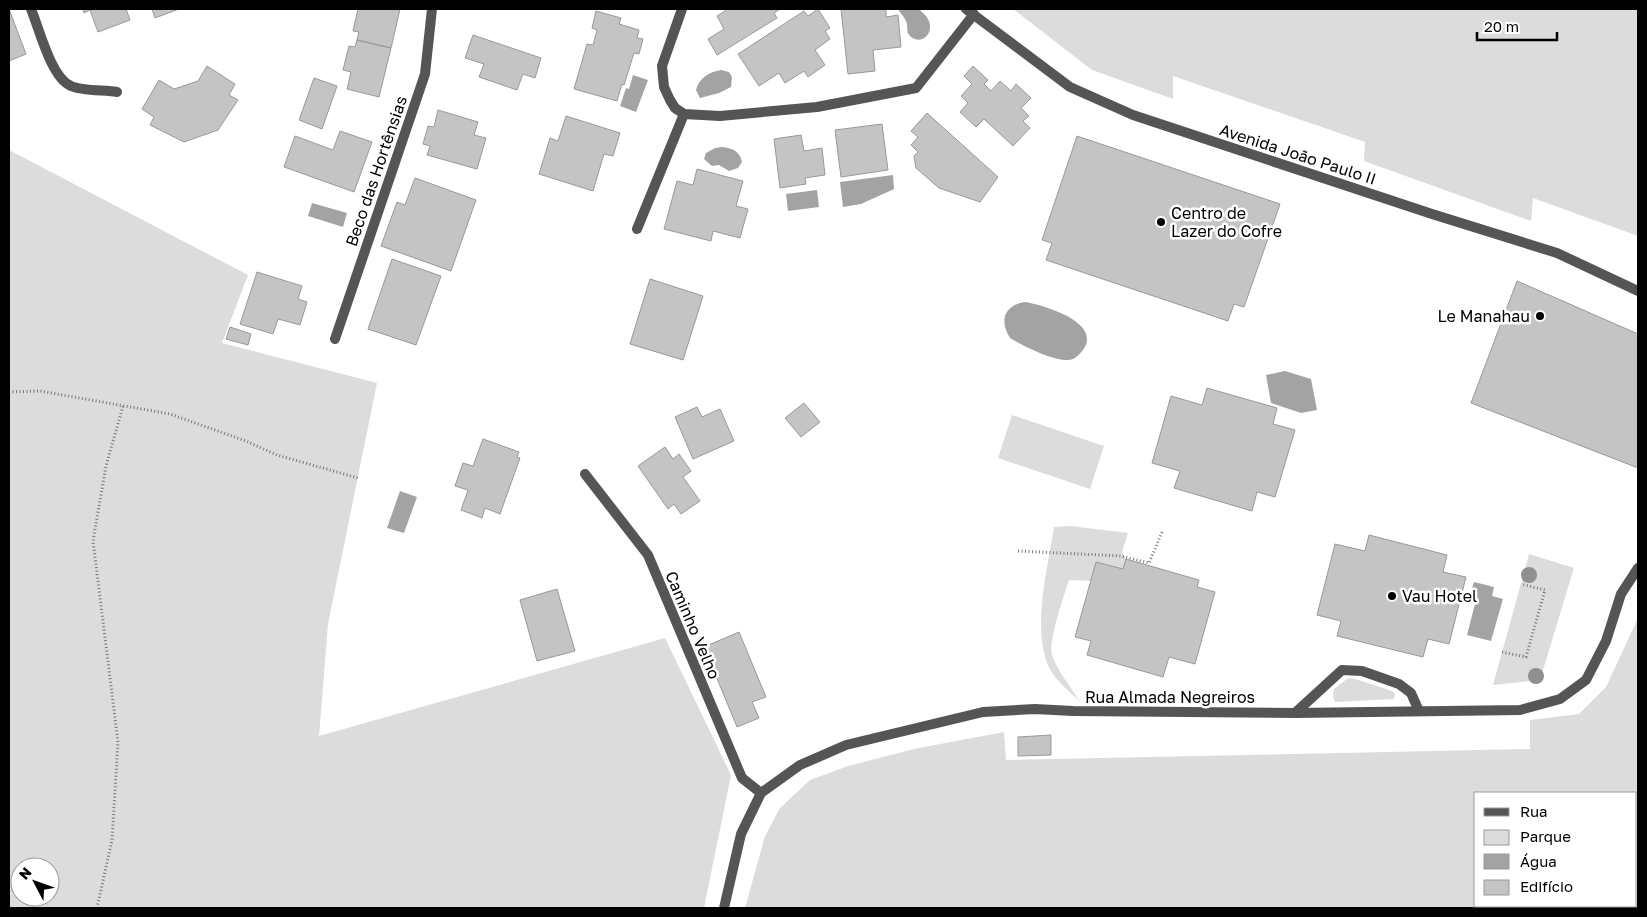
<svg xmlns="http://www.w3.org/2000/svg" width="1647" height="917" font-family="'Golos Text',sans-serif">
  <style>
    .green { fill: #dcdcdc; fill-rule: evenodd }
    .water { fill: #a3a3a3 }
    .building { fill: #c4c4c4; stroke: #999 }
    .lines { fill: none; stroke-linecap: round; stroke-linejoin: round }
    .path { stroke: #777; stroke-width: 3; stroke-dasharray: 1 2.5; stroke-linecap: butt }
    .service { stroke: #555; stroke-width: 10 }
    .minor { stroke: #555; stroke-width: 10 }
    .tree { fill: #8f8f8f }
    .poi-dot { fill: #000; stroke: #fff; stroke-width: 2 }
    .labels { text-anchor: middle; stroke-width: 5; stroke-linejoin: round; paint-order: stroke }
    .street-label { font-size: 16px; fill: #000; stroke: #fff }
    .poi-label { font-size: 16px; fill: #000; stroke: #fff; text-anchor: start }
  </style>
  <rect width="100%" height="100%" fill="#fff"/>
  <!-- green -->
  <path class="green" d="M1013,9H1638V236L1533,198L1531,221L1364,161L1365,142L1173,76V99L1092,70Z
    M9,150L248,275L222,343L377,383L328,624L319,736L665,638L731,775L704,908H9ZM20,867H50V897H20Z
    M1012,415L1104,446L1090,489L998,458Z
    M1071,526L1128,533L1122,552L1126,559L1123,569L1096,562L1091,581L1069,580C1064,596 1048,641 1052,655C1058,672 1071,687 1080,702C1071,692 1057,682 1051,671C1030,634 1048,567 1054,527Z
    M1529,554L1574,568L1540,680L1493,685Z
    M1638,618V908H745L765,836L780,808L810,780L848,766L914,749L1004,732L1006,760L1530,749V720L1579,714L1606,687ZM1476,793H1636V906H1476Z
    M1352,678L1392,691L1395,694L1394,699L1335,702L1333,698L1334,689L1347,679Z"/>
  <!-- water -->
  <path class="water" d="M900,9H919C922,12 927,16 929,21C934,34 921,46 910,36C906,32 908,29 907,25C907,20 902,15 899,11Z
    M721,70L729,72L732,77L731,87L719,93L700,98L696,90C699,78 709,72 721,70Z
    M633,75L648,80L636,112L620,106L626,88L629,89Z
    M722,147C732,148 740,151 742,162L738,168L729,171L719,165L712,166L704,159L706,153L715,148Z
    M893,175L894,189L861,204L843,207L840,182Z
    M817,190L819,207L788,211L786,194Z
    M312,203L347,213L343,227L308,216Z
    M1025,302C1043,305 1103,322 1083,350C1079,355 1074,360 1068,360C1053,361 1023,346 1010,338C999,321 1004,305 1025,302Z
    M1285,371L1311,379L1317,410L1301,413L1271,403L1266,375Z
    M400,491L417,497L404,533L387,528Z
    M1474,582L1494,587L1492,596L1503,599L1491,641L1467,635L1475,604L1468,601Z"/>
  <!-- building -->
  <path class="building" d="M9,9L26,54L9,61Z
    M83,9H126L130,20L98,32L90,10L84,13Z
    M152,9H179L155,18Z
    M356,9H400L391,48L357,40L359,32L353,31L358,9Z
    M728,9H780L774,13L777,18L717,55L708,39L724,29L717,16Z
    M818,9L830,28L825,31L830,39L815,50L825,65L808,77L804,71L785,83L779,73L759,86L738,54L804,11L808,16Z
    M841,9H886V17L898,15L901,47L873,50L875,71L848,74Z
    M596,11L621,18L619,24L639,30L637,38L643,39L639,54L634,53L624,85L622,84L617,101L574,89L587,44L593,45L597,30L592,28Z
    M473,35L541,58L535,78L523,74L517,90L479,77L484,64L465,58Z
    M357,40L391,48L379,97L347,89L351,72L343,70L349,46L355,47Z
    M207,66L235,84L229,95L238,100L218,130L184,142L150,125L154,117L142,109L159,80L174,89L198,81Z
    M973,66L988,80L984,84L991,91L1000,81L1011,91L1016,84L1031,98L1021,108L1029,116L1023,121L1030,128L1013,146L984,119L976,127L960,112L968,103L961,96L972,84L964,76Z
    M314,78L337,86L322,129L299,120Z
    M438,110L478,122L474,135L486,138L477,169L427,155L430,146L423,144L428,126L434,127Z
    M927,113L998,177L980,202L939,188L916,168L914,156L918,152L911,145L918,137L911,131Z
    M566,116L620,133L613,156L604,154L593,191L539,174L550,138L558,141Z
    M882,124L888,170L841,177L835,130Z
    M340,131L372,142L354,192L284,167L295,136L333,150Z
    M801,135L804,151L822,148L825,175L805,178L806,184L780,188L774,139Z
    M1077,136L1280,204L1244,307L1234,304L1228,321L1046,260L1052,243L1042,240Z
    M697,169L743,181L736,206L748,209L740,238L713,231L711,241L664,229L677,181L693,185Z
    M415,178L476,200L451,271L381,246L397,202L405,205Z
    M392,259L441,276L416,345L368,329Z
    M257,272L302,286L298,299L307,302L300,325L278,319L273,334L240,324Z
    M650,279L703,296L683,360L630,344Z
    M1517,281L1638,334V468L1471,403Z
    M230,327L251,334L248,345L226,339Z
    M1207,388L1277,408L1273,424L1295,430L1275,497L1257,492L1252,511L1174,488L1180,471L1152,463L1171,396L1202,405Z
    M804,403L820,422L801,437L785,418Z
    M697,407L702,417L720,409L734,441L693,459L675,417Z
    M483,439L519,452L517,457L520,458L500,514L485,508L482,518L461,510L468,490L455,486L463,463L473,466Z
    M665,447L673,459L679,454L691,471L683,477L700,501L681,514L674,504L668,509L638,466Z
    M1369,535L1447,555L1443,572L1466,577L1449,644L1428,639L1423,657L1337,636L1341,621L1317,615L1335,544L1365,551Z
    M1126,559L1199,580L1197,587L1215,592L1195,664L1169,657L1163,677L1087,655L1091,641L1075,637L1096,562L1123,569Z
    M557,589L575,651L537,661L520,600Z
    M739,632L766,697L752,702L759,718L737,727L704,647Z
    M1051,735V755L1018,756V737Z"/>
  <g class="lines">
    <!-- path -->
    <path class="path" d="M9,392L40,391L170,414L246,441L277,455L358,478
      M1018,551L1121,556L1149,563L1163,530
      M1502,652L1526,657L1545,590L1521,584
      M97,908L112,840L118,742L93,541L106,466L123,406"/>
    <!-- service -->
    <path class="service" d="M1295,713L1342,670L1362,671L1399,684L1411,693L1419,711"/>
    <!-- minor -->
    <path class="minor" d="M31,9C39,28 51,78 71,86C82,91 105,90 117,92
      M682,9L662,66L664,87L670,100L675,108L684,114L720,116L817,107L916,88L974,14
      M966,9L1070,87L1133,115L1432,214L1557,253L1638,291
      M637,229L684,114
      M335,339L425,74L432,9
      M585,474L648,555L742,778L761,793
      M724,908L741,834L761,793L800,765L846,745L983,712L1035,709L1073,711L1295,713L1520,710L1560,699L1586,680L1606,641L1621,594L1638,568"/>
  </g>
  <!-- trees -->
  <g class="tree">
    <circle cx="1529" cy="575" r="8"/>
    <circle cx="1536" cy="676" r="8"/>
  </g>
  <!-- markers -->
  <g class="poi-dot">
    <circle cx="1161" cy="222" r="5"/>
    <circle cx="1540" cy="316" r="5"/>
    <circle cx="1392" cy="596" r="5"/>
  </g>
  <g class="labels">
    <!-- street labels -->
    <g class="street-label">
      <text transform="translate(1298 154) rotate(18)" y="6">Avenida João Paulo II</text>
      <text transform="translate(376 171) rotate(-71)" y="6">Beco das Hortênsias</text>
      <text transform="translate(693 625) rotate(67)" y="6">Caminho Velho</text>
      <text x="1170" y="703">Rua Almada Negreiros</text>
    </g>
    <!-- poi labels -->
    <g class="poi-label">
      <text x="1171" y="219">Centro de<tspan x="1171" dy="18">Lazer do Cofre</tspan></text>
      <text x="1530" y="322" text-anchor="end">Le Manahau</text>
      <text x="1402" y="602">Vau Hotel</text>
    </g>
  </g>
  <!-- border -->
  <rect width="1647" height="917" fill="none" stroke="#000000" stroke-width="20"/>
  <!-- legend -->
  <rect x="1474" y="792" width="162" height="115" fill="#ffffff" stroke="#999999"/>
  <rect x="1484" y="808" width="25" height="8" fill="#555555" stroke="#999999"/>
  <text x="1520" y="817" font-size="15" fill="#000000">Rua</text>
  <rect x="1484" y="830" width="25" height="15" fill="#dcdcdc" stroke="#999999"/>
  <text x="1520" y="842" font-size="15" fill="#000000">Parque</text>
  <rect x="1484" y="854" width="25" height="15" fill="#a3a3a3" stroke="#999999"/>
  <text x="1520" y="867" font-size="15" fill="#000000">Água</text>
  <rect x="1484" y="880" width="25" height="15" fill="#c4c4c4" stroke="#999999"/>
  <text x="1520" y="892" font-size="15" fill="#000000">Edifício</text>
  <!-- north arrow -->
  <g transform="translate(35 882) rotate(311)"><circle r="24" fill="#ffffff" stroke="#999999"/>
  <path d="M0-4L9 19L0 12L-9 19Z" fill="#000000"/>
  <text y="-8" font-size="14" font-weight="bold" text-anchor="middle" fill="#000000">N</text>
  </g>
  <!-- scale -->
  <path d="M1477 32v8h80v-8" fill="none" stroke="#000000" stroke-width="2.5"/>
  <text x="1484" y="32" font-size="15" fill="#000000" stroke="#ffffff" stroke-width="4" paint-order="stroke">20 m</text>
</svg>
